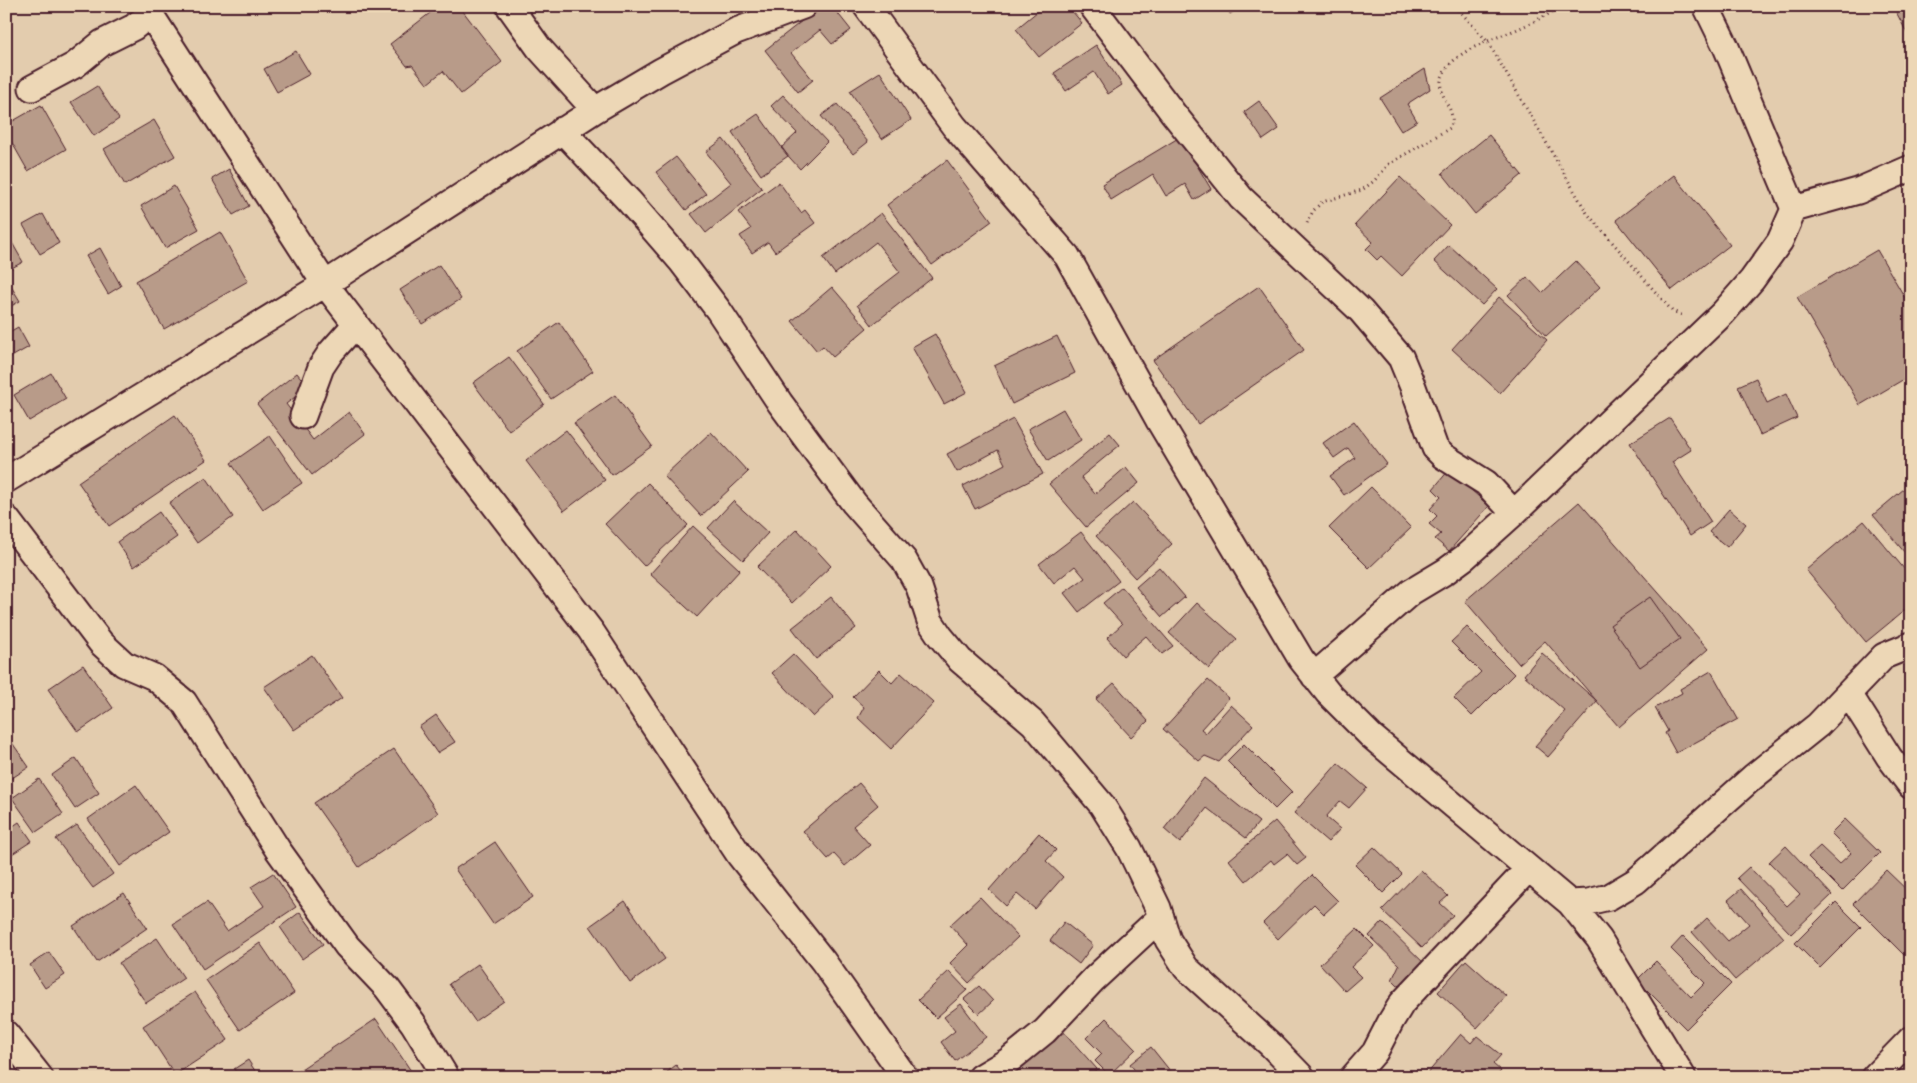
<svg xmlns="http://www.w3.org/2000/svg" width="1917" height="1083" font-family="'Playpen Sans',sans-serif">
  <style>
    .building { fill: #b89b89; stroke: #4a1f2b }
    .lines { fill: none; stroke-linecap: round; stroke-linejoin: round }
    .minor-casing { stroke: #4a1f2b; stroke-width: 29 }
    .path { stroke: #4a1f2b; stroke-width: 3; stroke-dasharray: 1 4; stroke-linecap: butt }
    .minor { stroke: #edd7b6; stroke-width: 25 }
  </style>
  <rect width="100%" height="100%" fill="#e3ccae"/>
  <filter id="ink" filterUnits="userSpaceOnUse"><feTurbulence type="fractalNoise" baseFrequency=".02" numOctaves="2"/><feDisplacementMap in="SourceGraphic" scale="10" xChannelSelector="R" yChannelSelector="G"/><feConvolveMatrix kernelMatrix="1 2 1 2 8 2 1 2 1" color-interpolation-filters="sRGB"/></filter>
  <g filter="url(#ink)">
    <!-- building -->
    <path class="building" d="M439,6H459L502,62L461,94L443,71L427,84L412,65L407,66L390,44Z
      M821,6H832L851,30L832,44L820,30L791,53L813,80L798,92L765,50Z
      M1044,6H1068L1082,23L1039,57L1016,29Z
      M1225,6H1242L1230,14Z
      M1893,6H1911V33L1908,35Z
      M1096,45L1122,85L1108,94L1094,72L1066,91L1054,73Z
      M296,51L310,74L277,92L264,69Z
      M1425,69L1430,89L1407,104L1417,121L1401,131L1380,98Z
      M880,72L911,120L882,139L850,91Z
      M97,86L119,119L94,136L71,102Z
      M783,95L827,142L800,169L781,148L797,133L771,106Z
      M1259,101L1279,129L1263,140L1244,112Z
      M837,104L868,142L853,154L821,116Z
      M41,105L66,149L28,171L6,132V125Z
      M758,114L788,156L761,175L732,132Z
      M154,120L175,156L125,185L104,149Z
      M1489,135L1522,175L1475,214L1442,173Z
      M1180,137L1211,189L1194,200L1185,184L1166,196L1153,174L1111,200L1102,184Z
      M723,139L762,188L706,233L691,214L731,183L706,152Z
      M676,157L706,194L686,210L656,172Z
      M947,160L992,221L932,265L887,205Z
      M229,169L249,206L233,215L212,179Z
      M1674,175L1730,245L1672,290L1616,220Z
      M1400,177L1450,225L1402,276L1381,256L1377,260L1366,249L1373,242L1355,225Z
      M779,182L801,213L805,210L815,223L775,252L768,242L752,253L740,236L751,229L738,212Z
      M174,186L199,229L165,248L141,206Z
      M881,213L932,278L872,325L857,305L900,272L876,242L835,274L823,258Z
      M43,214L59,243L40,254L23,225Z
      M6,232L23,262L6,271Z
      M220,232L248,281L164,329L136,281Z
      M1449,245L1497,289L1482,305L1434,261Z
      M100,248L121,286L108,294L86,256Z
      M1877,250L1911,308V375L1860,405L1797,297Z
      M1576,261L1600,287L1546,336L1508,295L1527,277L1542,293Z
      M439,265L461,299L422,324L400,290Z
      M9,283L20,301L6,309V284Z
      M1259,286L1304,350L1198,424L1153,360Z
      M832,287L867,328L833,357L823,346L817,351L792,321Z
      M1499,297L1547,340L1500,393L1452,349Z
      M559,322L593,371L551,399L517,351Z
      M18,327L29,347L6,360V334Z
      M935,334L967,392L944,404L912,347Z
      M1057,336L1075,373L1012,404L994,366Z
      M509,357L544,404L509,431L473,383Z
      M51,373L66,399L29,421L14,395Z
      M297,373L308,387L286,404L313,440L349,412L365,434L312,475L257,404Z
      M1756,378L1767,403L1786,394L1797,418L1760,435L1738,386Z
      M615,395L652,446L612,475L574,423Z
      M1063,409L1081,440L1048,461L1028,429Z
      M175,415L206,460L109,526L78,482Z
      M1670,418L1691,450L1672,462L1711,522L1690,536L1630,443Z
      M1013,419L1043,474L975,509L963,486L1005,464L998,450L957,472L947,454Z
      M1354,421L1387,464L1344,495L1330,476L1355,458L1348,448L1334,458L1323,443Z
      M566,430L605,480L564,511L526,461Z
      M711,432L748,472L701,516L664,476Z
      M1110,433L1120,445L1081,477L1095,494L1126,467L1139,483L1086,527L1049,484Z
      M270,436L302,483L263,509L231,463Z
      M1449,470L1489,506L1449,551L1435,539L1441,534L1429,524L1437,516L1430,509L1441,497L1433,489Z
      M206,477L233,517L197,543L169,503Z
      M648,483L688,525L644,566L605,524Z
      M1911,483V560L1873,515Z
      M1371,487L1411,528L1369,568L1329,528Z
      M733,501L768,533L743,560L708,528Z
      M1133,502L1172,544L1135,578L1096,536Z
      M1579,502L1708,649L1619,727L1545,641L1519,664L1465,601Z
      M1729,509L1746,524L1727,547L1709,532Z
      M159,512L177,537L134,567L117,542Z
      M1864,521L1911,577V605L1866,642L1806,570Z
      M693,526L740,570L697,617L650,574Z
      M797,529L831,566L792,603L757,567Z
      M1081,532L1119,581L1079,612L1064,593L1085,578L1075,566L1054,583L1039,564Z
      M1159,567L1185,597L1162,617L1136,587Z
      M1122,587L1173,646L1162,654L1146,636L1123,656L1107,638L1122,624L1103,603Z
      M831,597L856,628L816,659L792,628Z
      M1650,597L1680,639L1640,667L1610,625Z
      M1197,603L1237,639L1209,669L1169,633Z
      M1467,627L1514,674L1472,716L1454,698L1481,672L1451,642Z
      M1542,653L1597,701L1548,757L1535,746L1565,711L1524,675Z
      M793,654L834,697L813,717L772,673Z
      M312,655L342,698L294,730L264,687Z
      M83,665L113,708L78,732L48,689Z
      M879,670L892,683L901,673L934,703L891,749L858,718L864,707L853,697Z
      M1711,671L1738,719L1676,753L1665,733L1668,731L1655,708L1682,693L1680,689Z
      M1208,680L1229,698L1201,729L1206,733L1231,705L1253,725L1219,762L1205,756L1199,761L1163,729Z
      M1114,683L1148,721L1131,737L1096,699Z
      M436,715L455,742L437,753L419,727Z
      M6,734L29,767L6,782Z
      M1244,744L1292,792L1275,809L1227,761Z
      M394,749L438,813L359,867L314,803Z
      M76,758L99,793L75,809L52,775Z
      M1338,763L1367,788L1349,808L1340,801L1326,817L1340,829L1328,842L1294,813Z
      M1204,778L1259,822L1246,838L1207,808L1180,843L1164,829Z
      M39,779L63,814L36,832L12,798Z
      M859,783L878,805L853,826L870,845L845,866L834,854L828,859L803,831Z
      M136,785L169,832L120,866L88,819Z
      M1845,819L1880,853L1842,891L1808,857L1820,846L1839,864L1851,853L1831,833Z
      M1275,821L1306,858L1297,865L1287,854L1274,864L1271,860L1246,881L1229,860Z
      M19,822L32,841L12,854L6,846V831Z
      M77,825L113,874L93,888L56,839Z
      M1039,833L1056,850L1046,861L1063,877L1035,909L1017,894L1006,906L989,890Z
      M495,842L533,897L493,924L455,869Z
      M1786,846L1832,895L1791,934L1737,878L1749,867L1787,906L1800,894L1769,862Z
      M1374,847L1402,874L1383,893L1355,865Z
      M1421,870L1448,896L1440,903L1453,915L1422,948L1382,910Z
      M1886,870L1911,894V948L1904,955L1853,904Z
      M273,873L296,907L203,969L173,924L207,902L227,931L264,906L251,887Z
      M1312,875L1338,901L1324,914L1314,904L1278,939L1263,923Z
      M1741,889L1784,938L1735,980L1692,932L1707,918L1728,941L1749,924L1728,900Z
      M124,893L147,928L97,962L73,926Z
      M980,897L1018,937L969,983L950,963L968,945L950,925Z
      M625,901L665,959L630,983L590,926Z
      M1836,902L1861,927L1820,968L1795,943Z
      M300,912L323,944L302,959L280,927Z
      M1064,922L1093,945L1079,964L1050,941Z
      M1382,922L1431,970L1407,995L1392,980L1399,965L1369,936Z
      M1357,929L1374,946L1351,967L1361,977L1345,991L1320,964Z
      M1683,936L1731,984L1686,1029L1637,980L1656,961L1691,997L1705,983L1671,949Z
      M157,938L184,978L146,1003L119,963Z
      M260,943L294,993L240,1030L206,980Z
      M49,952L65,975L45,988L30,965Z
      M1466,960L1506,996L1477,1028L1438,992Z
      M478,964L504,1001L475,1021L449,984Z
      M949,971L967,990L936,1018L918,1000Z
      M979,986L993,1001L979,1014L964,999Z
      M195,992L228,1040L175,1075L143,1026Z
      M961,1004L986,1037L955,1061L941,1042L955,1031L944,1017Z
      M1106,1018L1136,1049L1109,1075L1095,1061L1102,1054L1086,1038Z
      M376,1019L411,1071L403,1077H289Z
      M1062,1030L1097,1069L1088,1077H1010Z
      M1461,1034L1471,1043L1477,1036L1501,1055L1493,1064L1501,1071L1496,1077H1428L1426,1075Z
      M1151,1047L1175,1077H1140L1130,1064Z
      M248,1060L259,1077H239L234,1069Z
      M676,1065L686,1077H661Z"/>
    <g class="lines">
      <!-- minor casing -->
      <g class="minor-casing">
        <path id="minor" d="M145,6L325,284L591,631L740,856L823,961L905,1077
          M509,6L539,48L595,110
          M866,6L954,126L1067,256L1158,419L1301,659L1328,693L1371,736L1570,903L1599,939L1683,1077
          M1092,6L1173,113L1241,198L1361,311L1401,358L1413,387L1435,448L1443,456L1486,483L1514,513
          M1706,6L1726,47L1794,209
          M32,88L75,65L102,43L134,27L150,14
          M562,130L629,201L681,261L719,311L780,403L854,503L904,560L919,587L930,621L940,636L960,660L1033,723L1102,805L1129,848L1158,908L1168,940L1186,968L1271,1045L1302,1077
          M303,416L321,367L331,352L356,324
          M6,480L325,284L595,110L661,71L736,31L803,6
          M6,518L101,643L124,664L154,677L184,702L278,850L347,946L387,988L413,1023L446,1077
          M1314,676L1411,592L1446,571L1465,557L1514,513L1723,313L1752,280L1780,241L1794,209L1858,191L1911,168
          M1849,694L1889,757L1911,786
          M1570,903L1588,902L1609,897L1636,881L1753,777L1818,725L1884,656L1911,645
          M6,1034L40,1077
          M981,1077L1008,1061L1045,1031L1094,979L1161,917
          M1353,1077L1375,1052L1391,1021L1402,1003L1528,869
          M1874,1077L1911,1039"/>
      </g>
      <!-- path -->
      <path class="path" d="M1455,6L1488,42L1587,213L1672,311L1682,315
        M1307,223L1313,211L1322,202L1362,190L1374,181L1389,164L1450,128C1459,113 1438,97 1441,81C1448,50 1497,39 1522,27C1536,21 1550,13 1564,6"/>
      <!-- minor -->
      <use href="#minor" class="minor"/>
    </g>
  </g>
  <!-- margin -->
  <rect width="1917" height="1083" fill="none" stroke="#edd7b6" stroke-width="25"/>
  <rect x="12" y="12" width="1892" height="1058" fill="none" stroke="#4a1f2b" stroke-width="2" filter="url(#ink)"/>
</svg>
